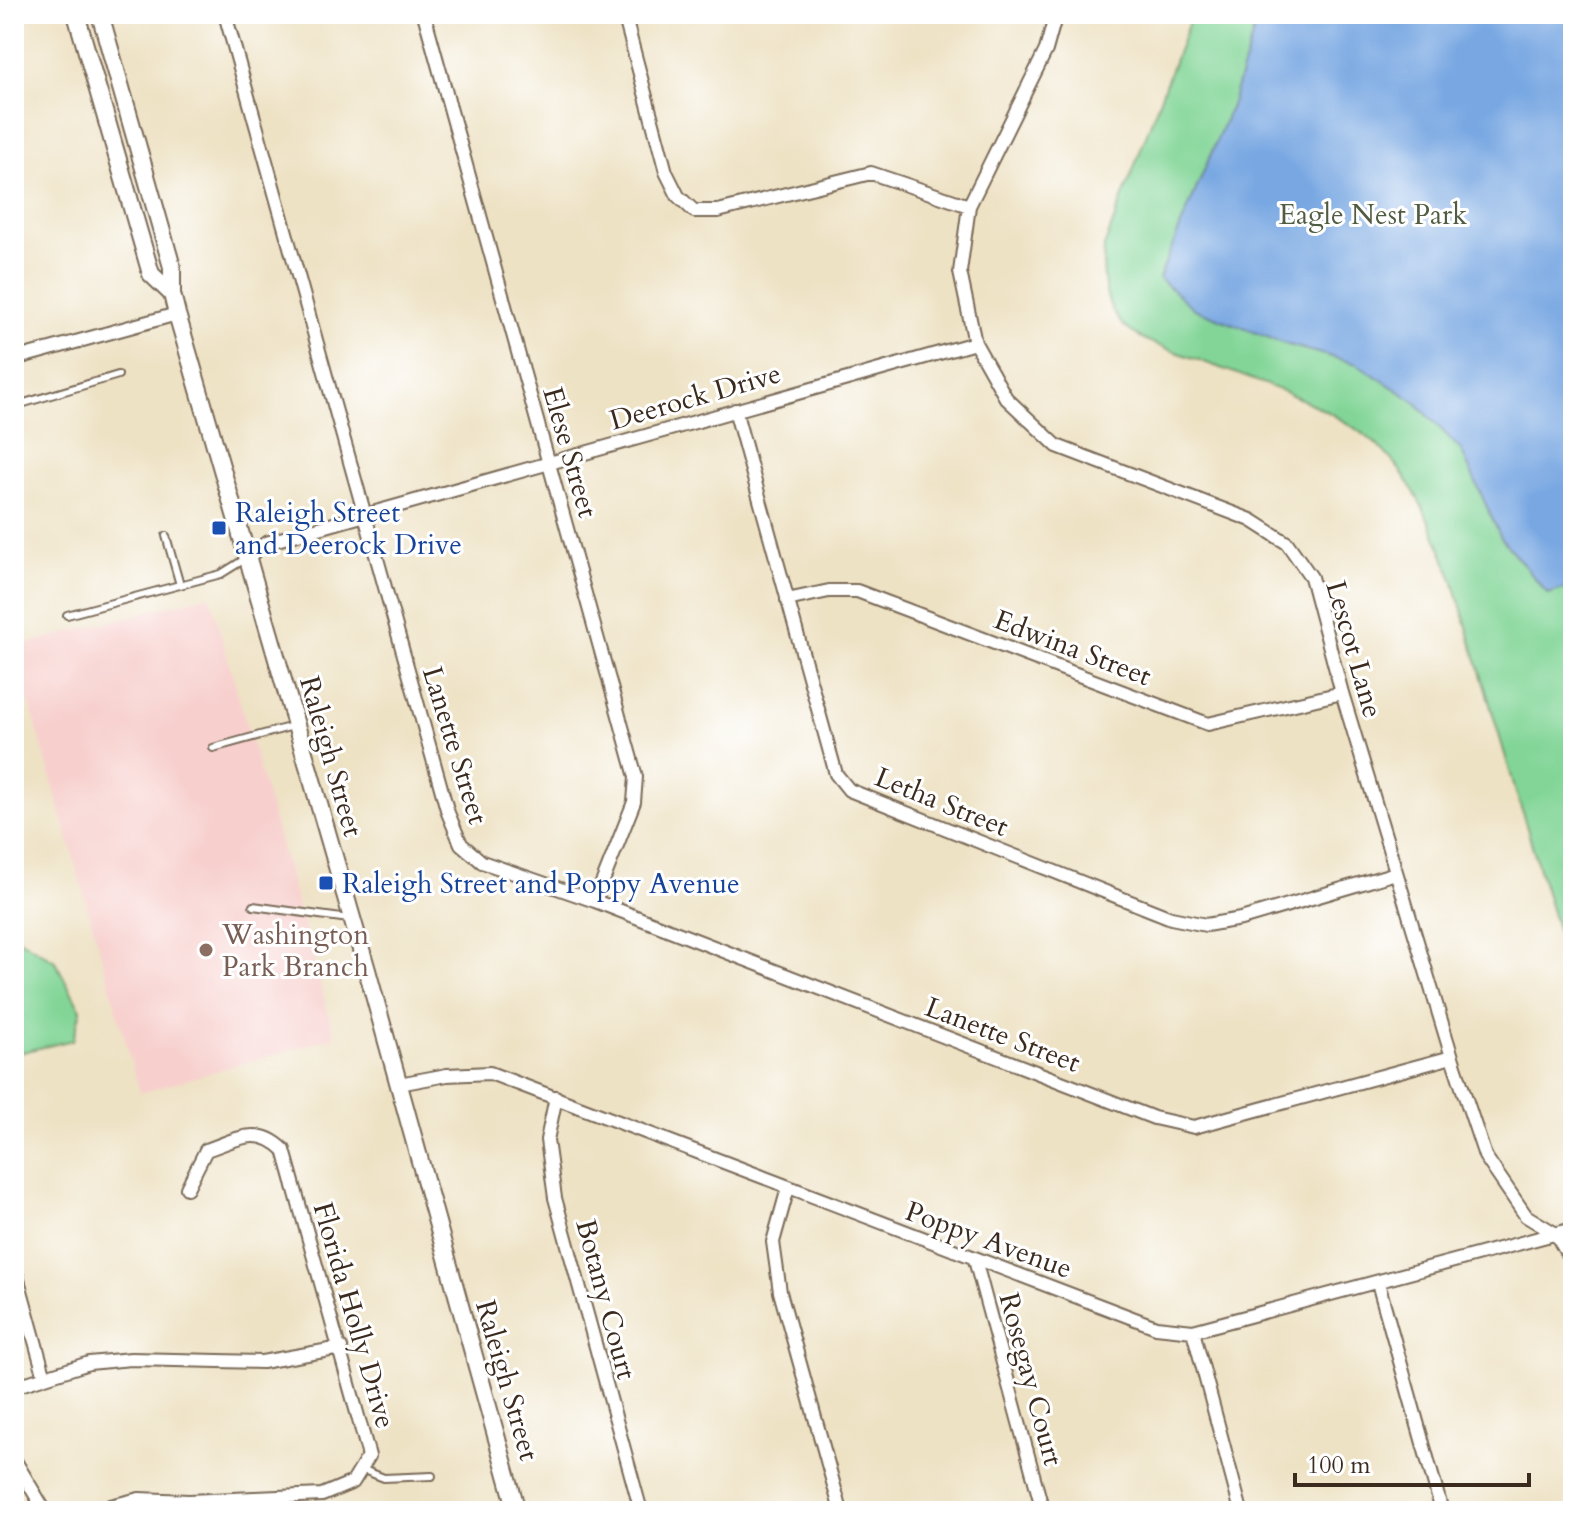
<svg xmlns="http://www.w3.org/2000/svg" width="1587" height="1525" font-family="Cardo,serif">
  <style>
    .built { fill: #f7d0ce }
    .green { fill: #82d597; stroke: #5e805a; stroke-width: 2 }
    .water { fill: #78a7e2; stroke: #5a6880; stroke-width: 2 }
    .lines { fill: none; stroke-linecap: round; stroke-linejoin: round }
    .service-casing { stroke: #7a6a58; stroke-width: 10 }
    .minor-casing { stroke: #7a6a58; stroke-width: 16 }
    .tertiary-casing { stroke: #7a6a58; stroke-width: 20 }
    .service { stroke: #fff; stroke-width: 6 }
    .minor { stroke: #fff; stroke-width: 12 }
    .tertiary { stroke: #fff; stroke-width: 16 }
    .transit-dot { fill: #1a4fb4; stroke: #fff; stroke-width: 3 }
    .education-dot { fill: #8d6e63; stroke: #fff; stroke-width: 3 }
    .labels { text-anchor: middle; stroke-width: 6; stroke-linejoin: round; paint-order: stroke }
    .park-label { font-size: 28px; fill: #505d42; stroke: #fff }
    .street-label { font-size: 28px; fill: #3b2a1e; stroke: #fff }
    .transit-label { font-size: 28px; fill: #164399; stroke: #fff; text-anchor: start }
    .education-label { font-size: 28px; fill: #785e54; stroke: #fff; text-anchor: start }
  </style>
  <rect width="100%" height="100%" fill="#fff"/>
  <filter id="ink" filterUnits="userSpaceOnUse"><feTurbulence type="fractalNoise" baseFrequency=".0125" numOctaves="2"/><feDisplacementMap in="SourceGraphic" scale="16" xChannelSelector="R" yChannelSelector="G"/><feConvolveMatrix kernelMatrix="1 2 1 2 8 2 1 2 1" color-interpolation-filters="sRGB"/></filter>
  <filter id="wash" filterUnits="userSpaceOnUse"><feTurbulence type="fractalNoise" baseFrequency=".006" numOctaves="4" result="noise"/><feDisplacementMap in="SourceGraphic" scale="32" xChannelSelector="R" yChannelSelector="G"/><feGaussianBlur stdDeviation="1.8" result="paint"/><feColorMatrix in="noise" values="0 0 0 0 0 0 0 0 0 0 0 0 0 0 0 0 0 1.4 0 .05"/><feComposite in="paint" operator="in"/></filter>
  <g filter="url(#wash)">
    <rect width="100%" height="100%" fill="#eee2c4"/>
    <!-- built -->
    <path class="built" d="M210,595L335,1037L140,1093L14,647Z"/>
    <!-- green -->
    <path class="green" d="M1192,14H1573V983L1453,580C1432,526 1412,468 1362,433C1313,398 1252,380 1196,359C1174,351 1148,344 1129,330C1103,311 1102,275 1104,247Z
      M14,936L55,961L81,1010L73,1040L14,1054Z"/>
    <!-- water -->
    <path class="water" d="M1259,14H1573V586L1548,594L1501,538L1461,450L1414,401L1357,364L1285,344L1194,309L1159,278L1231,106Z"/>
  </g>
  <g filter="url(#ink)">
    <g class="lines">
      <!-- service casing -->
      <g class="service-casing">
        <path id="service" d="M14,406L118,375
          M166,536L180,585
          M67,615L221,574L245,559
          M213,748L293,726
          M253,906L349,919
          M361,1469L384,1478L432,1476"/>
      </g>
      <!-- minor casing -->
      <g class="minor-casing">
        <path id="minor" d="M225,14L448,813L461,844L482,862L595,901L1154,1118L1194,1127L1452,1057
          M424,14L636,777L634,802L595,901
          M624,14L666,172L678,196L694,211H718L871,173L969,206
          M1056,14L1046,50L969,206L960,272L975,343L1006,398L1057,446L1251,520L1287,543L1311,577L1342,693L1452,1057L1485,1156L1526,1216L1556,1234L1573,1264
          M14,359L177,314
          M735,410L836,774L849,790L1171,918L1206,925L1241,919L1396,873
          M248,557L266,543L975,343
          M787,600L829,591H857L1208,724L1342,693
          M399,1084L447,1075L490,1073L1156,1327L1193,1331L1573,1229
          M556,1097L547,1140L555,1198L641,1511
          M788,1188L773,1242L780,1292L841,1511
          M975,1260L1043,1511
          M14,1265L44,1374
          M1378,1283L1442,1511
          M1193,1331L1241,1511
          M14,1387L89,1363L131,1359L262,1362L341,1348
          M14,1459L45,1511
          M90,1511L139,1499L189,1501L322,1495L353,1482L369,1456L284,1150C258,1124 236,1140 206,1150L187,1188"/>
      </g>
      <!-- tertiary casing -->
      <g class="tertiary-casing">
        <path id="tertiary" d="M76,14L151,274L172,294
          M100,14L172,267V294L177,314L367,970L517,1511"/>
      </g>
      <!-- service -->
      <use href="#service" class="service"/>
      <!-- minor -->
      <use href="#minor" class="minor"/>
      <!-- tertiary -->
      <use href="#tertiary" class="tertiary"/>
    </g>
  </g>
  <!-- markers -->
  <g class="transit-dot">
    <rect x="211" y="520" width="16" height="16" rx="4"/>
    <rect x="318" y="875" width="16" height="16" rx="4"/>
  </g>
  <circle class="education-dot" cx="206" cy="950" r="8"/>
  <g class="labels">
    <!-- park labels -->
    <g class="park-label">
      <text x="1373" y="224">Eagle Nest Park</text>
    </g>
    <!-- street labels -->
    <g class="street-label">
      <text transform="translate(695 396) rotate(-16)" y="10">Deerock Drive</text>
      <text transform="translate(571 452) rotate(74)" y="10">Elese Street</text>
      <text transform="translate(1073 647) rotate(21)" y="10">Edwina Street</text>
      <text transform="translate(1355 649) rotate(74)" y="10">Lescot Lane</text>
      <text transform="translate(456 745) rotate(73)" y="10">Lanette Street</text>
      <text transform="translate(332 756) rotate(74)" y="10">Raleigh Street</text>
      <text transform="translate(942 801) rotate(22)" y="10">Letha Street</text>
      <text transform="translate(1003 1034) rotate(21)" y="10">Lanette Street</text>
      <text transform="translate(989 1239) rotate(20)" y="10">Poppy Avenue</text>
      <text transform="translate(607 1299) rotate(75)" y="10">Botany Court</text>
      <text transform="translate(355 1315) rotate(74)" y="10">Florida Holly Drive</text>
      <text transform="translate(1032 1379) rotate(75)" y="10">Rosegay Court</text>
      <text transform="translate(508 1380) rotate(74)" y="10">Raleigh Street</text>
    </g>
    <!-- transit labels -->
    <g class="transit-label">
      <text x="235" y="522">Raleigh Street<tspan x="235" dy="32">and Deerock Drive</tspan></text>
      <text x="342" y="893">Raleigh Street and Poppy Avenue</text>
    </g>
    <!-- education labels -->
    <g class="education-label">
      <text x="222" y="944">Washington<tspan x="222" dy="32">Park Branch</tspan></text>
    </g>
  </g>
  <!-- margin -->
  <rect width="1587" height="1525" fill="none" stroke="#fff" stroke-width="48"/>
  <!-- scale -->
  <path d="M1295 1473v12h234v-12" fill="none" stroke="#3b2a1e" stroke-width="4"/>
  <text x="1307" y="1473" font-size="24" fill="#3b2a1e" stroke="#ffffff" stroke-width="6" paint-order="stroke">100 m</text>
</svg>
